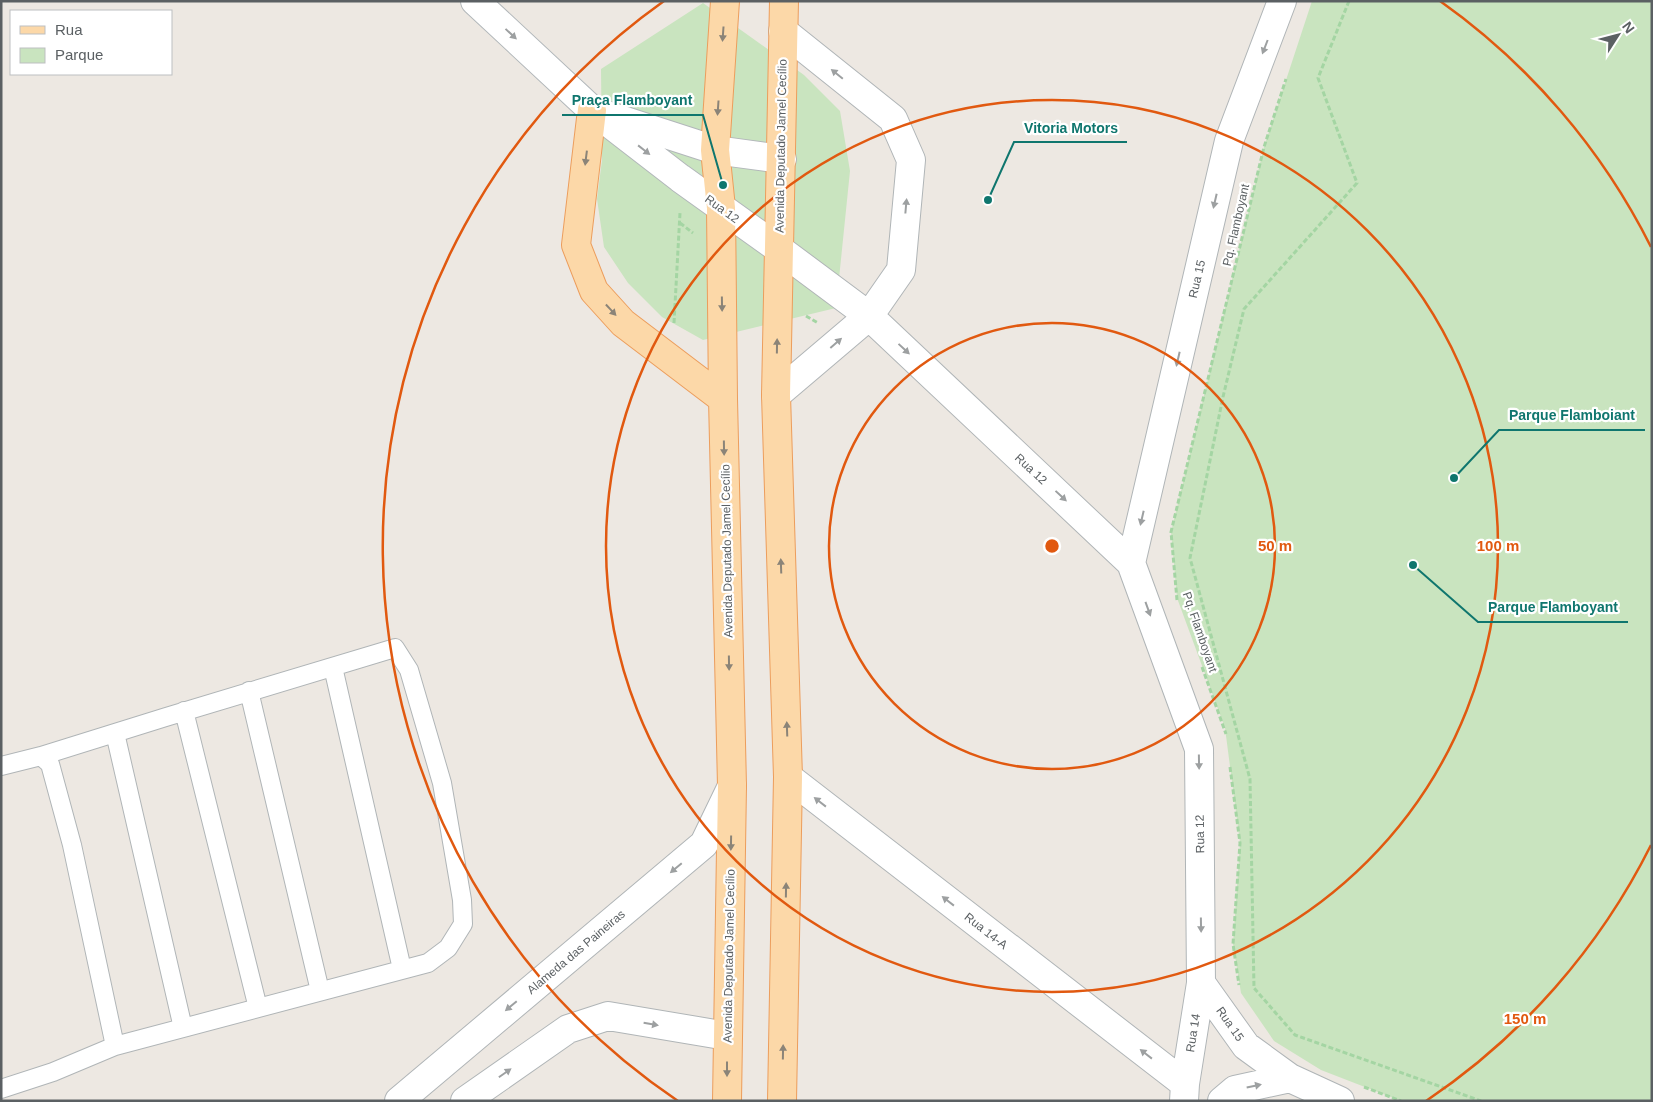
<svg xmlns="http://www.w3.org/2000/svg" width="1653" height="1102" font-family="Helvetica,sans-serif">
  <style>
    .green { fill: #c9e4bf }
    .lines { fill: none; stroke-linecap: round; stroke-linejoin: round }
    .lane-casing { stroke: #b0b5b7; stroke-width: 20 }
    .street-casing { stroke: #b0b5b7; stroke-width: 30 }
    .secondary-casing { stroke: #b2b7ba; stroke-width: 30 }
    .primary-casing { stroke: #ec9d5c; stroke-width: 30 }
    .path { stroke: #a4d5a3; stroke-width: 3; stroke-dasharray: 5 2.5; stroke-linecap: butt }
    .lane { stroke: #fff; stroke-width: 18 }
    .street { stroke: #fff; stroke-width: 28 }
    .secondary { stroke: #fff; stroke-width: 28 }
    .primary { stroke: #fcd8a8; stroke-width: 28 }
    .oneway { fill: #9da0a1 }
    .oneway2 { fill: #8b8478 }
    .ring { fill: none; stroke: #e15910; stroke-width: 2.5 }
    .labels { text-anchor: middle; stroke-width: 4.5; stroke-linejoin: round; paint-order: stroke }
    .street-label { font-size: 12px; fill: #5b6063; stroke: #fff }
    .centre { fill: #e15910; stroke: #fff; stroke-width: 2.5 }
    .ring-label { font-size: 15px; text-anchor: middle; font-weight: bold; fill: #e15910; stroke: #fff; stroke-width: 4.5; stroke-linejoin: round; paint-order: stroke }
    .leader { fill: none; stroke: #0f766e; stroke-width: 2 }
    .callout-dot { fill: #0f766e; stroke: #fff; stroke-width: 2 }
    .callout-label { font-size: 14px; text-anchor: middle; font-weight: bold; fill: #0f766e; stroke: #fff; stroke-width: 4.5; stroke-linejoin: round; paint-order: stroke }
  </style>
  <rect width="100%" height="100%" fill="#ede8e2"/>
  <!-- green -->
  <path class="green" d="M1312,1H1652V1101H1401L1321,1070L1274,1041L1241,993L1233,944L1240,843L1225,728L1177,598L1171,532L1264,147Z
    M703,3L804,75L840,111L850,171L836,308L703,340L662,317L628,283L604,247L597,199L602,160L601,69Z"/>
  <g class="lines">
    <!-- lane casing -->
    <g class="lane-casing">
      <path id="lane" d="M333,667L402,969
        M249,691L320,991
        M184,711L258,1008
        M115,733L183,1028
        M1,766L41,756L50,764L72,845L115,1046
        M1,1089L53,1072L115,1046L428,963L448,948L463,924L462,900L442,783L409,670L395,648L166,717L41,756"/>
    </g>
    <!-- street casing -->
    <g class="street-casing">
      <path id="street" d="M779,249L869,316L1131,563L1199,749L1201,983L1185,1084L1184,1101
        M776,395L869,316L901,270L911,160L893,119L783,31
        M1131,563L1229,141L1282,1
        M788,777L1185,1084
        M1201,983L1246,1046L1290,1078L1340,1101
        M399,1101L704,844L732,786
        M465,1101L568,1029L608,1016L727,1036
        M1222,1101L1235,1090L1290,1078"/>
    </g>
    <!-- secondary casing -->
    <g class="secondary-casing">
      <path id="secondary" d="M475,1L592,110L680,178L779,249
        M610,116L715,150L782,159"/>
    </g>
    <!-- primary casing -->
    <g class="primary-casing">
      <path id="primary" d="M725,1L715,150L721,208L723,399L732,786L727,1101
        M592,110L576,245L594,291L623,323L723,399
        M782,1101L788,777L776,395L784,1"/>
    </g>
    <!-- path -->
    <path class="path" d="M1349,1L1318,78L1357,183L1244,309L1223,397L1190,558L1250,779L1254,988L1295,1035L1481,1101
      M680,223L693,233
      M806,316L818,323
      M674,323L680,213
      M1177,600L1171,532L1264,147L1286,79
      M1202,667L1226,734
      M1230,767L1240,843L1233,944L1239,985
      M1364,1087L1401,1101"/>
    <!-- lane -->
    <use href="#lane" class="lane"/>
    <!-- street -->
    <use href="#street" class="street"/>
    <!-- secondary -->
    <use href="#secondary" class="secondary"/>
    <!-- primary -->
    <use href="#primary" class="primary"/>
  </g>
  <!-- one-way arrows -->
  <defs><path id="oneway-solid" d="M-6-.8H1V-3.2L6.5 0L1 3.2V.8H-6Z" transform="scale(1.25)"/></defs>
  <g class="oneway">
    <use href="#oneway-solid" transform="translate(511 34) rotate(43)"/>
    <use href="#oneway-solid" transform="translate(1265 47) rotate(111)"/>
    <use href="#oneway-solid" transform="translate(837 74) rotate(-141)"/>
    <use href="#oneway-solid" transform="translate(644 150) rotate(38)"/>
    <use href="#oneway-solid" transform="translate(1215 201) rotate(103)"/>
    <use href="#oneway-solid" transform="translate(906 206) rotate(-85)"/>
    <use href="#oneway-solid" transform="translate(836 343) rotate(-41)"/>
    <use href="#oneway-solid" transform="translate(904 349) rotate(43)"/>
    <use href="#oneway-solid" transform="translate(1178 359) rotate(103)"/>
    <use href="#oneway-solid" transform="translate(1061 496) rotate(43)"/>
    <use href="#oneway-solid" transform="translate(1142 518) rotate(103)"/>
    <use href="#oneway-solid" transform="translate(1148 609) rotate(70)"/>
    <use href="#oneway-solid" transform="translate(1199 762) rotate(89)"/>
    <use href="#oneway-solid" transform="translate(820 802) rotate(-142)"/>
    <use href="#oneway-solid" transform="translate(676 868) rotate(140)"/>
    <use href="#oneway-solid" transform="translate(948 901) rotate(-142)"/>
    <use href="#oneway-solid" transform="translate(1201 925) rotate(89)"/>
    <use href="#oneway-solid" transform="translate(511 1006) rotate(140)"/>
    <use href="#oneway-solid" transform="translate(651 1024) rotate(10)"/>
    <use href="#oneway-solid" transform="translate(1146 1054) rotate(-142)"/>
    <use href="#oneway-solid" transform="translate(505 1073) rotate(-35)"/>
    <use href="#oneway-solid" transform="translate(1254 1086) rotate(-12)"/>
  </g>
  <g class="oneway2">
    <use href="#oneway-solid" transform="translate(723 34) rotate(94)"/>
    <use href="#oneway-solid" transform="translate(718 108) rotate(94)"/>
    <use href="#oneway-solid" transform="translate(586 158) rotate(97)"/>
    <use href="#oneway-solid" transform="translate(722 304) rotate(89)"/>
    <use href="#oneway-solid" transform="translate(611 310) rotate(47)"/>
    <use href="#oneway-solid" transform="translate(777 346) rotate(-89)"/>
    <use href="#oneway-solid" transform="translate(724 448) rotate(89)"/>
    <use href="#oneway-solid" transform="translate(781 566) rotate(-92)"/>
    <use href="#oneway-solid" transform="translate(729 663) rotate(89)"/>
    <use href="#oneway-solid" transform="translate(787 729) rotate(-92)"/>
    <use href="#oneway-solid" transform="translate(731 843) rotate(91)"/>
    <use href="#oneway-solid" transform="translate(786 890) rotate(-89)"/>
    <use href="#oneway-solid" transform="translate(783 1052) rotate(-89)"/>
    <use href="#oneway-solid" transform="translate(727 1069) rotate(90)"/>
  </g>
  <!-- distance rings -->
  <g class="ring">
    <circle cx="1052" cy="546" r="223"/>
    <circle cx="1052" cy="546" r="446"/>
    <path d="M1651 845A669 669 0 0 1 1426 1101M678 1101A669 669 0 0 1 664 1M1440 1A669 669 0 0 1 1651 247"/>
  </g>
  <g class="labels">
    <!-- street labels -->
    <g class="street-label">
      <text transform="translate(781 146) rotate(-89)" y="4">Avenida Deputado Jamel Cecílio</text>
      <text transform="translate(722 209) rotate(36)" y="4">Rua 12</text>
      <text transform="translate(1236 225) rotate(-77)" y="4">Pq. Flamboyant</text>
      <text transform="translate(1197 279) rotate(-77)" y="4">Rua 15</text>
      <text transform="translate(1031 469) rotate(43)" y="4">Rua 12</text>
      <text transform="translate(727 551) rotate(-91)" y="4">Avenida Deputado Jamel Cecílio</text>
      <text transform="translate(1200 632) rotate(71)" y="4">Pq. Flamboyant</text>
      <text transform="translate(1200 834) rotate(-91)" y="4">Rua 12</text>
      <text transform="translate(986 931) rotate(38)" y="4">Rua 14-A</text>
      <text transform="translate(576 952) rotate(-40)" y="4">Alameda das Paineiras</text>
      <text transform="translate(729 956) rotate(-89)" y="4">Avenida Deputado Jamel Cecílio</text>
      <text transform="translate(1230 1024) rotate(55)" y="4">Rua 15</text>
      <text transform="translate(1193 1033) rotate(-81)" y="4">Rua 14</text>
    </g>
  </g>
  <circle cx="1052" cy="546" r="8" class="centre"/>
  <g class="ring-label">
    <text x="1275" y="551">50 m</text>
    <text x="1498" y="551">100 m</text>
    <text x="1525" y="1024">150 m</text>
  </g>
  <!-- callouts -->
  <path class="leader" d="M723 185L703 115H562M988 200L1014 142H1127M1454 478L1499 430H1645M1413 565L1478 622H1628"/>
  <g class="callout-dot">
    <circle cx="723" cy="185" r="5"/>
    <circle cx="988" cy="200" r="5"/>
    <circle cx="1454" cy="478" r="5"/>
    <circle cx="1413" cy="565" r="5"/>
  </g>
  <g class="callout-label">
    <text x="632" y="105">Praça Flamboyant</text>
    <text x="1071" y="133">Vitoria Motors</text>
    <text x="1572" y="420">Parque Flamboiant</text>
    <text x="1553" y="612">Parque Flamboyant</text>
  </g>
  <!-- border -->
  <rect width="1653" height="1102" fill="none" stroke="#5b6063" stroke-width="5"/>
  <!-- legend -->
  <rect x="10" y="10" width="162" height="65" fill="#ffffff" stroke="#bdbfc1"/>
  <rect x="20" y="26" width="25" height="8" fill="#fcd8a8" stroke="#bdbfc1"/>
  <text x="55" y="35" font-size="15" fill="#5b6063">Rua</text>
  <rect x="20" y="48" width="25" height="15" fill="#c9e4bf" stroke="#bdbfc1"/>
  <text x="55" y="60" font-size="15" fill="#5b6063">Parque</text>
  <!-- north arrow -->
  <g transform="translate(1618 35) rotate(54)" stroke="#ffffff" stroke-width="4" paint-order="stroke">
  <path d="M0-4L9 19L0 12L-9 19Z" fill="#5b6063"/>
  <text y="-8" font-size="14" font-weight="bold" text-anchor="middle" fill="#5b6063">N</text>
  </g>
</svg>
